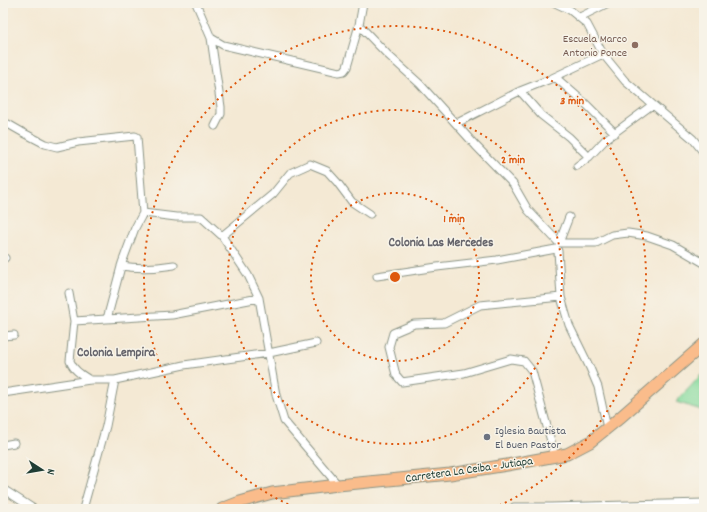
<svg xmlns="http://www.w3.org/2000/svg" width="707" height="512" font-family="Dekko,sans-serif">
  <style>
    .green { fill: #85da9c; stroke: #528c68 }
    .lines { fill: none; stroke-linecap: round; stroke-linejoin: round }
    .minor-casing { stroke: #8a9384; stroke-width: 9 }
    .primary-casing { stroke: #8a9384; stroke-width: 13 }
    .minor { stroke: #fff; stroke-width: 7 }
    .primary { stroke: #fabc8b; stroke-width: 11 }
    .ring { fill: none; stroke: #de580e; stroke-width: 2; stroke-dasharray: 2 4 }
    .education-dot { fill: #8d6e63; stroke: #f7f3e8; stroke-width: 1.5 }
    .worship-dot { fill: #6b7280; stroke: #f7f3e8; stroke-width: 1.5 }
    .labels { text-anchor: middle; stroke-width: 3; stroke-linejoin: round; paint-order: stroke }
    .education-label { font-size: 12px; fill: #785e54; stroke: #f7f3e8; text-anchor: end }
    .worship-label { font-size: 12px; fill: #5b616d; stroke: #f7f3e8; text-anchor: start }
    .street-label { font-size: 12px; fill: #1f3d34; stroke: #f7f3e8 }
    .neighbourhood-label { font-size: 13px; font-weight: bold; fill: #65646b; stroke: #f7f3e8 }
    .centre { fill: #de580e; stroke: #f7f3e8; stroke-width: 2 }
    .ring-label { font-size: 12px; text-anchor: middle; font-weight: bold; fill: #de580e; stroke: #f7f3e8; stroke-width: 3; stroke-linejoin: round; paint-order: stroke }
  </style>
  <rect width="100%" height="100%" fill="#f7f3e8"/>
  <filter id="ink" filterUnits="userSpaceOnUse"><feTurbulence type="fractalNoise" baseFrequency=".025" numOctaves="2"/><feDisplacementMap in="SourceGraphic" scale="8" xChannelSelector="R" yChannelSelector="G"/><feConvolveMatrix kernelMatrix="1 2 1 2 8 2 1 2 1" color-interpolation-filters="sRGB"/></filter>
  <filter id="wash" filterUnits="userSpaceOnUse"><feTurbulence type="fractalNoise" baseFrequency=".012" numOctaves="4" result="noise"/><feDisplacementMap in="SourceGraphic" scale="16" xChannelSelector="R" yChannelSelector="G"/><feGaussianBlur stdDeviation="0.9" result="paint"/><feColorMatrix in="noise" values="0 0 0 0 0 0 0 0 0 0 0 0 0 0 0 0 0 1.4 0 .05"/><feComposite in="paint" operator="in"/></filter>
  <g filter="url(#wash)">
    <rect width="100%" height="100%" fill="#f4e9d4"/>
    <!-- green -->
    <path class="green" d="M704,372V411L676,402Z"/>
  </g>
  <g filter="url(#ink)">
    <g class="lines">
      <!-- minor casing -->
      <g class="minor-casing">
        <path id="minor" d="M196,3L211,38L221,107V114L215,126
          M555,3L570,10L587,24L603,54L625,81L693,139L704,153
          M580,17L608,3
          M359,25L387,54L420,84L476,146L513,184L528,210L559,243H596L612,235L628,233L647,236L673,245L704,263
          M211,38L223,45L339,72L344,71L347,67L359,25L363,3
          M555,77L587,105L615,133
          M520,91L541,115L569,137L589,157
          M3,122L8,124L22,132L45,144L57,147L78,142L135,136L137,137L143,213L135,228L122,263L107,319
          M457,123L520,91L548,80L603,54
          M577,166L589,157L606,139L652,105
          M143,213L176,217H201L222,236L248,275L259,298L276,395L284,421L338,485
          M222,236L273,194L290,173L310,164L327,171L337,182L352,202L370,214
          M559,243L569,217
          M3,259L5,258
          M121,266C140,269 156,268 174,265
          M377,276L437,267L497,260L556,249L558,251L561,297L569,325L590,368L598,387L607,428
          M69,293L74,321L70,361C74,371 82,375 90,380
          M74,321L172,315L259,298
          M3,336L14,335
          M3,393L90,380H115L184,365L269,353L316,343
          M3,445L14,443
          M555,456L532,371L524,361L511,359L464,373L402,382L396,375L389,347L393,333L414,324L444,323L480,305L561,297
          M3,489L34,509
          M83,509L106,426L115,380
          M514,509V507H551L704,503"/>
      </g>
      <!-- primary casing -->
      <g class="primary-casing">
        <path id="primary" d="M222,509L240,502L272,493L338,485L450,474L507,465L567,454L590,442L616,421L704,344"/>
      </g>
      <!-- minor -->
      <use href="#minor" class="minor"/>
      <!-- primary -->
      <use href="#primary" class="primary"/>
    </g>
  </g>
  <!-- distance rings -->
  <g class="ring">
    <circle cx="395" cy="277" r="84"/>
    <circle cx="395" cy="277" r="167"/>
    <path d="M299 509A251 251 0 1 1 491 509"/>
  </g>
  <!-- markers -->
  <circle class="education-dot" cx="635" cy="45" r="4"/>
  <circle class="worship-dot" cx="487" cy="437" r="4"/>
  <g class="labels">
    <!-- education labels -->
    <g class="education-label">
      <text x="627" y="42">Escuela Marco<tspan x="627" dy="14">Antonio Ponce</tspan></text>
    </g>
    <!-- worship labels -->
    <g class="worship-label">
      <text x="495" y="434">Iglesia Bautista<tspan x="495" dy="14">El Buen Pastor</tspan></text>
    </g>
    <!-- street labels -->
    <g class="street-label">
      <text transform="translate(469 469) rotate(-8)" y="4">Carretera La Ceiba - Jutiapa</text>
    </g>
    <!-- neighbourhood labels -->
    <g class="neighbourhood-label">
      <text x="441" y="246">Colonia Las Mercedes</text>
      <text x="116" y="356">Colonia Lempira</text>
    </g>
  </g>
  <circle cx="395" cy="277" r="6" class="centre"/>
  <g class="ring-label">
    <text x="572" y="104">3 min</text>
    <text x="513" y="163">2 min</text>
    <text x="454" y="222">1 min</text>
  </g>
  <!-- margin -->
  <rect width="707" height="512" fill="none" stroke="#f7f3e8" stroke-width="16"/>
  <!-- north arrow -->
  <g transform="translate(42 470) rotate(102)" stroke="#f7f3e8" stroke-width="3" paint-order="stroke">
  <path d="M0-3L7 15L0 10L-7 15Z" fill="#1f3d34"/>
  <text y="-6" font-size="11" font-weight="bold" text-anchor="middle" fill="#1f3d34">N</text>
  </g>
</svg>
